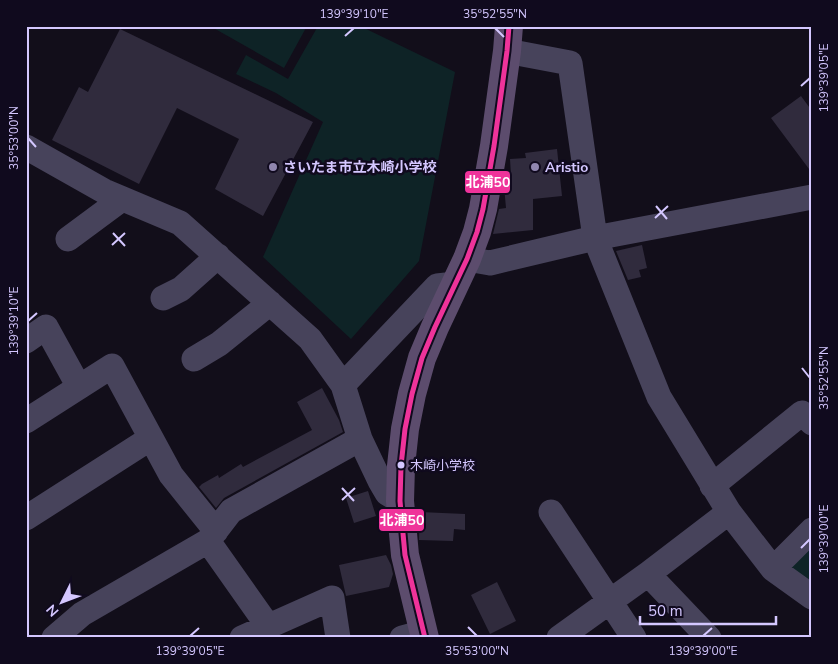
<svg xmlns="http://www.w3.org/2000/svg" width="838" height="664" font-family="'Nunito Sans','Noto Sans JP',sans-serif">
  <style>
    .green { fill: #0e2326 }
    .building { fill: #302b3d }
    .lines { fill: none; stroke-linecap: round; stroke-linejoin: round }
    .minor { stroke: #47435b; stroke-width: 25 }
    .major { stroke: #5c4c6d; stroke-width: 28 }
    .bus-1-casing { stroke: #100a1e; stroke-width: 9 }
    .bus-1 { stroke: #ef339a; stroke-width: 5 }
    .ticks { fill: none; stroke: #d4c7ff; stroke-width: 2 }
    .poi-dot { fill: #9086af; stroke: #100a1e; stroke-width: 2 }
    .bus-dot { fill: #d4c7ff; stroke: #100a1e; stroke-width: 2 }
    .labels { text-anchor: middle; stroke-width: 5; stroke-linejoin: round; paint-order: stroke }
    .bus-label { font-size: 13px; fill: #d4c7ff; stroke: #100a1e; text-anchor: start }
    .poi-label { font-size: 14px; font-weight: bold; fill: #d4c7ff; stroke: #100a1e; text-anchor: start }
    .line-badge { stroke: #100a1e; stroke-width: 2 }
    .badge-label { font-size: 14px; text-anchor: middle; font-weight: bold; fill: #fff }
    .neatline { fill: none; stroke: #d4c7ff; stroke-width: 2 }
    .ticks-label { font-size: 12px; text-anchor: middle; fill: #d4c7ff }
  </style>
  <rect width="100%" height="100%" fill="#120e1a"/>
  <!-- green -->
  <path class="green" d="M210,26H307L284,68Z
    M318,26H360L455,72L419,261L351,339L263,257L323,122L276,93L236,74L246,55L288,79Z
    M812,538V590L786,562Z"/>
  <!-- building -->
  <path class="building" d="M120,29L313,122L263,216L215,189L239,139L177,108L139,184L52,140L79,87L88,92Z
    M801,96L812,111V173L771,118Z
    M557,149L562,196L533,199V230L493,234L499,209L506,208L504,186H508L507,175H511L510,159L526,158L525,153Z
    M642,245L647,268L639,270L641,277L628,280L616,251Z
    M322,388L339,420L343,432L224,498L216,508L199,487L202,484L218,475L219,478L241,464L243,467L312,430L297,402Z
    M368,491L376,516L354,523L346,498Z
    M420,512L465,514V530L454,529L453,541L419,540Z
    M386,555L391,565L393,574L389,587L346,596L339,565Z
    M497,582L516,621L490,634L471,595Z"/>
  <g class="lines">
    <!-- minor -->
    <path class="minor" d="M507,51L570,63L595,238L659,397L729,512L773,569L812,597
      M26,147L104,191L180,223L310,339L343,385L360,439L380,481L387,493L400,501
      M68,239L122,199
      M467,259L490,263L595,238L812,197
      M163,298L181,289L218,256
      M26,341L46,327L79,387
      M194,359L219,344L270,303
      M343,385L437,286L455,284
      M26,421L112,366L171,475L216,531
      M712,486L802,413L812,423
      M551,512L634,638
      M26,518L151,438
      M208,541L268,626
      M773,569L812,530
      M648,574L729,512
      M54,638L82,614L208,541L231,511L360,439
      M242,638L332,598L338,638
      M402,638L424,632
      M559,638L648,574L709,638"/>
    <!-- major -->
    <path class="major" d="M425,638L405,555L400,501L401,466L405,429L412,394L422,358L435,327L467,259L477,232L483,209L494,146L507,51L509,26"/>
    <!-- bus-1 casing -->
    <g class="bus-1-casing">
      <path id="bus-1" d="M425,638L405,555L400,501L401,466L405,429L412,394L422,358L435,327L467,259L477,232L483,209L494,146L507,51L509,26"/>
    </g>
    <!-- bus-1 -->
    <use href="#bus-1" class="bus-1"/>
  </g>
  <!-- ticks -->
  <path class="ticks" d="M495,28L504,37M345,36L354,28M801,86L810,78M28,138L36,147M656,206L667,219M655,218L668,206M113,233L125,246M112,245L125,233M28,321L37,313M802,368L810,378M342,488L354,501M342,500L355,488M801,548L810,539M468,627L477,636M190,636L199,628M703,636L712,628"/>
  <!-- markers -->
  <g class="poi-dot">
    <circle cx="273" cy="167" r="5"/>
    <circle cx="535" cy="167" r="5"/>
  </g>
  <circle class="bus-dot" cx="401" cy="465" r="4.5"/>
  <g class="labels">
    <!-- bus labels -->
    <g class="bus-label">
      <text x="410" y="470">木崎小学校</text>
    </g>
    <!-- poi labels -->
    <g class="poi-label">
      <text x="283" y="172">さいたま市立木崎小学校</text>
      <text x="545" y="172">Aristio</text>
    </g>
  </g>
  <g class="line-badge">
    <rect x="464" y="170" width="47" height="24" rx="5" fill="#ef339a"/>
    <rect x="378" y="508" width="47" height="24" rx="5" fill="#ef339a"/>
  </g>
  <g class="badge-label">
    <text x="488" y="187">北浦50</text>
    <text x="402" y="525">北浦50</text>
  </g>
  <!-- border -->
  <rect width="838" height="664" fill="none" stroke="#100a1e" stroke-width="55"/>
  <!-- north arrow -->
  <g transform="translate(62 602) rotate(228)" stroke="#100a1e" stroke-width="4" paint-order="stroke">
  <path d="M0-4L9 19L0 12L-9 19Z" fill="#d4c7ff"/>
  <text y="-8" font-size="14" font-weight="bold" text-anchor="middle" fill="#d4c7ff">N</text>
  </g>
  <!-- scale -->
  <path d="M640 616v8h136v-8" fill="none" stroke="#d4c7ff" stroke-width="2.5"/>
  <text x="648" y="616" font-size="15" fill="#d4c7ff" stroke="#100a1e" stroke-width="4" paint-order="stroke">50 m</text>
  <rect x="28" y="28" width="782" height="608" class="neatline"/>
  <g class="ticks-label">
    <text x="354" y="18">139°39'10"E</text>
    <text x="495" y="18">35°52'55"N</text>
    <text transform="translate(824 78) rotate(-90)" y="4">139°39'05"E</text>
    <text transform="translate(14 138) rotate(-90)" y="4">35°53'00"N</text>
    <text transform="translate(14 321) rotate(-90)" y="4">139°39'10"E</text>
    <text transform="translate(824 378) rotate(-90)" y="4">35°52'55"N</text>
    <text transform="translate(824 539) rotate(-90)" y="4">139°39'00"E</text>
    <text x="190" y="655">139°39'05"E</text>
    <text x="477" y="655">35°53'00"N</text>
    <text x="703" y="655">139°39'00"E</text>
  </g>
</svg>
